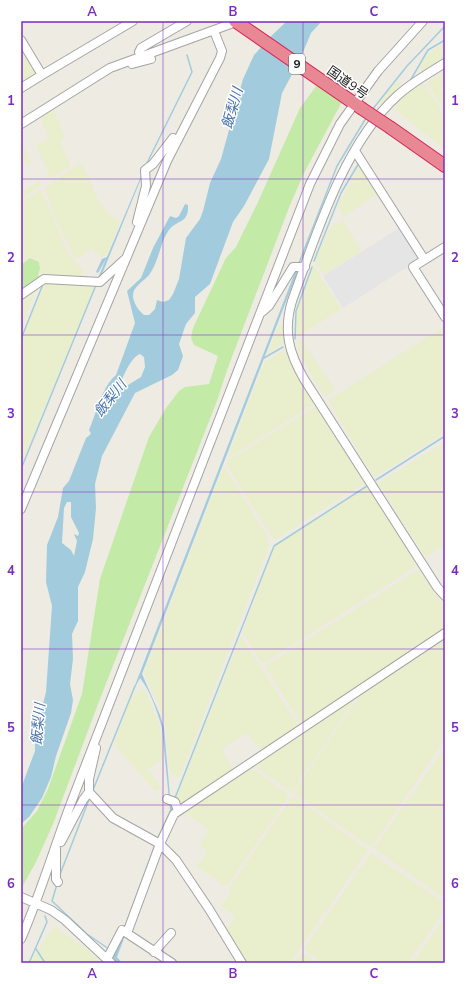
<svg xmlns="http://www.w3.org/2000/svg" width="466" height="984" font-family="'Nunito Sans','Noto Sans JP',sans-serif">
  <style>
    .farmland { fill: #e9eecd }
    .grass { fill: #c4eaa7 }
    .parking { fill: #e5e5e5 }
    .water { fill: #a2ccdd; fill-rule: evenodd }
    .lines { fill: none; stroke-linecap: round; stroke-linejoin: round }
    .stream { stroke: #a2ccdd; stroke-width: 1.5 }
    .minor-casing { stroke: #a4a4a4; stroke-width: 10 }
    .highway-casing { stroke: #da2155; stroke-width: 14 }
    .minor { stroke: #fff; stroke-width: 8 }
    .highway { stroke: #e78894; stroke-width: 12 }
    .highway-bridge-casing { stroke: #da2155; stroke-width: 14; stroke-linecap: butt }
    .highway-bridge { stroke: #e78894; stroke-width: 12 }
    .grid { fill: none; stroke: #7b2cbf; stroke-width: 1; stroke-opacity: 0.55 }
    .labels { text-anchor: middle; stroke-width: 3; stroke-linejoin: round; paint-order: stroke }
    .shield { fill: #fff; stroke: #616161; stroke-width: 1 }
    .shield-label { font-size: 12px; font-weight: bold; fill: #1d1d1d }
    .street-label { font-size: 13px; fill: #1d1d1d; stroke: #fff }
    .water-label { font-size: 14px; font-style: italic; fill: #4874ad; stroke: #fff }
    .neatline { fill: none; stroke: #7b2cbf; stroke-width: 1.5 }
    .grid-label { font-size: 13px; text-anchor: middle; font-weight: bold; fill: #7b2cbf }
  </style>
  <rect width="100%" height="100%" fill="#eeebe2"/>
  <!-- farmland -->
  <path class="farmland" d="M445,42V58L423,72L421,71L419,67L428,54Z
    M21,46L38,73L21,86Z
    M445,71V111L427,83Z
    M397,81L403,86L380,107V101Z
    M422,84L425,85L445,116V149L394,109L402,98Z
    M52,108L65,136L60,142L70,165L51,179L36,146L49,139L40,116Z
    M21,139L31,162L26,165L21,155Z
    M78,164L80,166L83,165L98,200L109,214L120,222L108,253L102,257L91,248L78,259L74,256L57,222L45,188Z
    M359,167L377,194L343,217L338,205Z
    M39,181L41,183L39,187L21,199V192Z
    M40,190L49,206L64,245L72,258L83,270L84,273L80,278L44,276L41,272L39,261L30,257L21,263V202Z
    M343,220L361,251L323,275L315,262L330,227Z
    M314,266L341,309L297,337L295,332L297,310L312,267Z
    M45,283L95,285L21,465V342L38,298Z
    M39,285L32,299L21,329V296Z
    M283,325L284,343L267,355L278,327Z
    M445,326V433L376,476H373L328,400Z
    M301,339L335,390L325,397L300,356L297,345L298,342Z
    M284,350L314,404L227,459L264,363Z
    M315,407L318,408L362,477L364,483L276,539L272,537L227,466L228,461Z
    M445,442V545L428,556L424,555L378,483Z
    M223,468H225L267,536L269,545L180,777L174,776L171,778L164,718L144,673Z
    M367,487L369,488L416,563L415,567L264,663H262L242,632L275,546Z
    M418,570L445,606V631L301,724L265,666Z
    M445,636V740L372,846H369L295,794L294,792L362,693Z
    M240,638H242L298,725L263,752L246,733L223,748L222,750L233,770L180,805L176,798Z
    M143,689L145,690L156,716L160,728L163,760L147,769L161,787L156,792L114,744L132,696Z
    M357,696L293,791H290L252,765Z
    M445,748V899L374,848Z
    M251,768L287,793L288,797L229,883L223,885L197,866L207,852L199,845L209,830L183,811Z
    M294,797L368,850L290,963H244L226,931L235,917L221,906L231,892L229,888L291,798Z
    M371,853L445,903V909L408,963H323L304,949Z
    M445,917V963H413Z
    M55,927L88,950L101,963H46L38,952L44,940Z
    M37,952V953L44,963H30Z
    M303,953L317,963H295Z"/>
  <!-- grass -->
  <path class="grass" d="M320,81L344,98L304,173L290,205L227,370L217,401L98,704L53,824L36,862L21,889V829L37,811L48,789L82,694L100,579L149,437L166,408L179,391L185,387L209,384L218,356L194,345L191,338L193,328L226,258L236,247L258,202L300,108Z
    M30,258L39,262L40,269L38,275L40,278L21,292V265Z"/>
  <!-- parking -->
  <path class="parking" d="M401,227L421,258L343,308L323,276Z"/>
  <!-- water -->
  <path class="water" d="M287,21H322L311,33L298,64L266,41Z
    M265,43L297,65L282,93L269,159L244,206L233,222L210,284L195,297V313L186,324L179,344L183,356L178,370L172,375L135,393L102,456L95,484L96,508L93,539L85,572L78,587V621L72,634L73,659L70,684L73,700L71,713L56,756L51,777L42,798L29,817L21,824V788L35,751V736L46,692L52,606L46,582L47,545L58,517L63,488L69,481L86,438L91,434L89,430C97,412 101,388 116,375L135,323L127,291L141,278L153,248L170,216L176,218L179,216L185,204L188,205C189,224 177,219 169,230C160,242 159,262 149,275C143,282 132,287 133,297C134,304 139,311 144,315H149L155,309L157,300L163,302L169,300L173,294L179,279L186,238L200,219L203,211L210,183L221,159L243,79L254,55ZM140,354L144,357L145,367L141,377L120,390C120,380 131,357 140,354ZM67,502H71V517L79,533L78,536L74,534L77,541L74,556L71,550L62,543L64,508Z
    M142,174H143L100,279L98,278L106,259L98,273L96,272L102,259L107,257Z
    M297,267L299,268L142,674L160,715L164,728L170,796L174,803L172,811L117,957L122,963H116L113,957L156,840L170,810L162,728C157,711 151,692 140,678L132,693Z"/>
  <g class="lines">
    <!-- stream -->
    <path class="stream" d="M410,81L428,50L445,40
      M372,110L407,66L445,26
      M146,165L192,72L187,55
      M314,261L341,193L359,163
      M299,263L337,166L366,118
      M21,339L43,284
      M295,339L296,311L312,267
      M264,358L283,347
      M21,469L96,285
      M376,480L445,436
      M93,790L135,686
      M175,798L274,546L367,486
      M59,877L90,797
      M57,884L52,901L87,934L109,949
      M36,949L45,963
      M29,963L47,922L45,916"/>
    <!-- minor casing -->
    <g class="minor-casing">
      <path id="minor" d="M21,40L42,75L21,88
        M141,56L139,52L141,48L187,21
        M445,63C429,73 411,83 397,96C344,144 316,235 292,301C283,331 289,353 304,379L437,587L445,596
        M132,64L151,59
        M42,75L133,21
        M21,124L110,68L236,22
        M355,151L424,259
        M137,222L146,186L145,170L153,164L173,138
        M445,247L413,267L445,317
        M21,295L44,279L100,282L124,260
        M262,312L269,306L293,267H305
        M21,509L167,161L220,58L222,51L214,31
        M96,748L89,779V792L113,818L160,844L176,860L209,909L242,963
        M167,799L175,802L178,811
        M61,842L83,800L89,792
        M56,849V879L58,882
        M21,897L51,910L65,920L111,963
        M127,933L160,844L174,814L445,633
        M21,939C40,895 54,848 71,803L310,184L340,124L378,71L423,21
        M154,952L171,933
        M107,959L122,930L172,963"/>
    </g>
    <!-- highway casing -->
    <g class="highway-casing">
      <path id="highway" d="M235,21L361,108
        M391,128L445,166"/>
    </g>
    <!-- minor -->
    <use href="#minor" class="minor"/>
    <!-- highway -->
    <use href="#highway" class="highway"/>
    <!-- highway-bridge casing -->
    <g class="highway-bridge-casing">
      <path id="highway-bridge" d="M361,108L391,128"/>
    </g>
    <!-- highway-bridge -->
    <use href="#highway-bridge" class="highway-bridge"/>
  </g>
  <!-- grid -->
  <path class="grid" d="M163,21V963M303,21V963M21,179H445M21,335H445M21,492H445M21,649H445M21,805H445"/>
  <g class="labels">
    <!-- shield labels -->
    <rect class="shield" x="289" y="54" width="16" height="20" rx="3"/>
    <g class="shield-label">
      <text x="297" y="68">9</text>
    </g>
    <!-- street labels -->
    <g class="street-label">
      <text transform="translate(348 82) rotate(35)" y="5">国道9号</text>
    </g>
    <!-- water labels -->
    <g class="water-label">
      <text transform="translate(232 108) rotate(-74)" y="5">飯梨川</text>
      <text transform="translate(110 398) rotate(-51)" y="5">飯梨川</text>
      <text transform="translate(38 724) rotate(-85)" y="5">飯梨川</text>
    </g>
  </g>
  <!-- border -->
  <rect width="466" height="984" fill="none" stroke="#ffffff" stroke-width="44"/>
  <rect x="22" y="22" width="422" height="940" class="neatline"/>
  <g class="grid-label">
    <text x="92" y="16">A</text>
    <text x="233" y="16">B</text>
    <text x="374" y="16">C</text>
    <text x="11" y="105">1</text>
    <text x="455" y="105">1</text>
    <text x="11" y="262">2</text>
    <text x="455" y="262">2</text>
    <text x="11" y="418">3</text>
    <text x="455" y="418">3</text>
    <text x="11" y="575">4</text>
    <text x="455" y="575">4</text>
    <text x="11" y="732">5</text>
    <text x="455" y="732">5</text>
    <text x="11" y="888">6</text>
    <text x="455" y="888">6</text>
    <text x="92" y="978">A</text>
    <text x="233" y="978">B</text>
    <text x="374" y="978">C</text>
  </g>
</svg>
